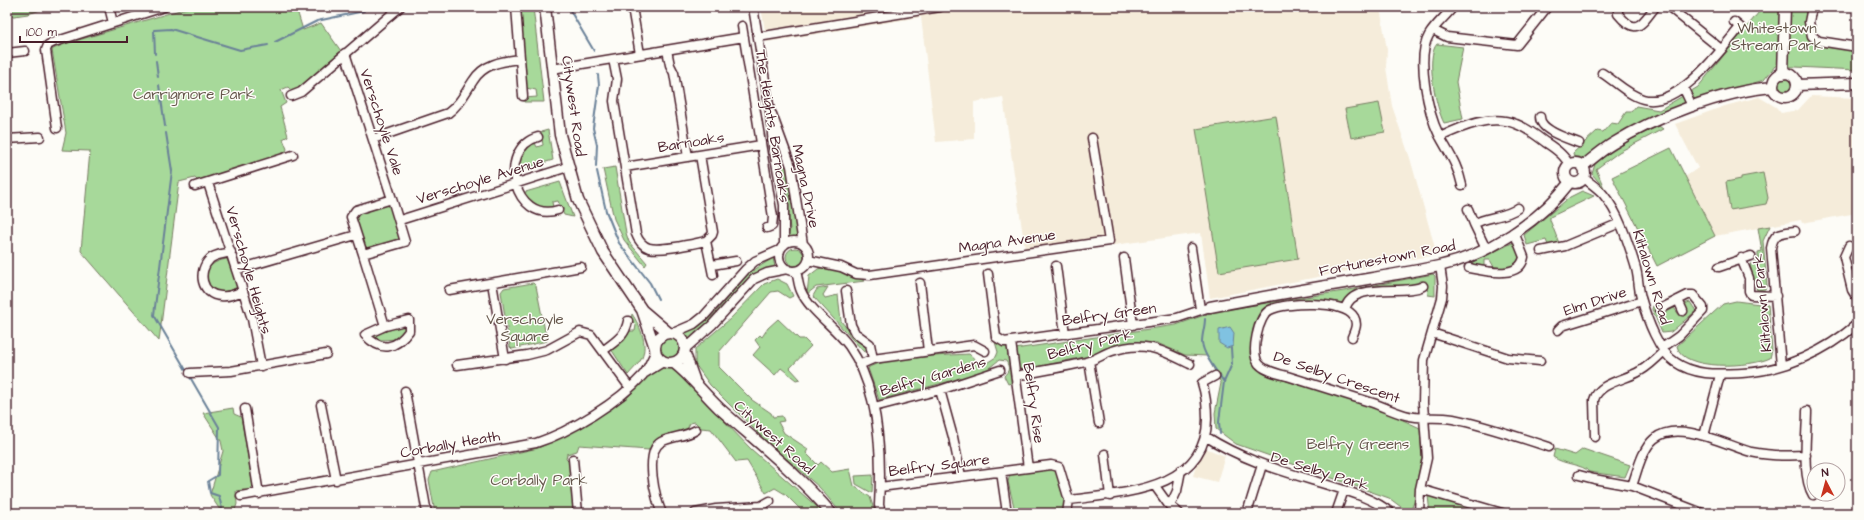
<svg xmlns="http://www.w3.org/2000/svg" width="1864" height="520" font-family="'Architects Daughter',sans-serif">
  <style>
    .built { fill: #f5ecda }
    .green { fill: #a7d99a; stroke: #787c62 }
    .water { fill: #80c2e1; stroke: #6a8198 }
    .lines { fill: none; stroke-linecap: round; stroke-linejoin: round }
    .stream { stroke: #6a8198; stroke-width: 2 }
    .minor-casing { stroke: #4a1f2b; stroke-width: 11 }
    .tertiary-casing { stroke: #4a1f2b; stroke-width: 13 }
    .minor { stroke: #fdfcf7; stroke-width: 8 }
    .tertiary { stroke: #fdfcf7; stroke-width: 10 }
    .labels { text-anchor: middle; stroke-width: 3; stroke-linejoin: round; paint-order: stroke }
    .park-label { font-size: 15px; fill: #66574c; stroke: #fdfcf7 }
    .street-label { font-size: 15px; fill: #4a1f2b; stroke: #fdfcf7 }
  </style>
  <rect width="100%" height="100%" fill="#fdfcf7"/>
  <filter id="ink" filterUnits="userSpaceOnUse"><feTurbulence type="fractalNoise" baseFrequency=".025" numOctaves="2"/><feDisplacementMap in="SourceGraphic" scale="8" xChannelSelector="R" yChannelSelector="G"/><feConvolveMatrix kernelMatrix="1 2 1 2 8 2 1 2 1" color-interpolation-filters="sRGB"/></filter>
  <g filter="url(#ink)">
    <!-- built -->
    <path class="built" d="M761,7H1380L1387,50L1386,67L1392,106L1410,158L1437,255L1400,261L1210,298L1201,233L1026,257L1003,97L974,102V139L936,142L921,17L767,42Z
      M1811,96L1857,98V213L1802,223L1801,220L1715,236L1685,177L1698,168L1675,124L1725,106L1759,97L1776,107L1781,113L1798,110Z
      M1205,448L1225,456L1217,482L1193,476L1197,462Z"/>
    <!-- green -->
    <path class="green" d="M7,7H50L28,14L7,17Z
      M190,7H296L303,30L321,23L341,51L298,89L293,92L288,87L281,90L286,103L280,107L288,136L283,139L287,149L285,153L198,181L195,178L179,182L159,341L81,251L90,151L62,150L66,133L52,50L55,48L65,44Z
      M519,7H533L544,102H524L525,98L537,97L536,90L526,88Z
      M1763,7H1807C1798,52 1823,46 1857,50V70L1775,66L1764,80L1700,99L1645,121L1612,138L1584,158L1574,157L1573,153L1597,131L1603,132L1611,123L1618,124L1626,112H1631L1636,106L1659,110L1698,87Z
      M1437,44L1463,47L1456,82L1463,119L1444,123C1436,108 1425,57 1437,44Z
      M1777 86a8 8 0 1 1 16 0a8 8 0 1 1-16 0Z
      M1379,103L1385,132L1351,138L1345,109Z
      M1276,116L1298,259L1219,272L1196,129Z
      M1659,126L1663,129L1619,152L1596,169L1604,188L1592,174L1595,164L1608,154L1635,137Z
      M548,130L553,160L515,171C519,158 523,150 534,141L537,147L543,145L541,132Z
      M1671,148L1715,236L1657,266L1612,177Z
      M782,166H786L798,237H788L790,229Z
      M615,167L626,233L629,242L647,263L645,266L624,240L614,219L603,169Z
      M1763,173L1768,198L1766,204L1730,210L1726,182L1741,179V177Z
      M560,182L573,217L564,215L558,201L552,202L553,207C542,211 529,201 522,193Z
      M1582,191L1594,196L1550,217V220L1559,243L1548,245L1546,240L1527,245L1524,235L1570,197Z
      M387,203L392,206L401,234L398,241L368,248L364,245L356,216L358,212Z
      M1770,226L1763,241L1767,286L1765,289L1757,290L1750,265L1758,260V252L1762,251L1758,228Z
      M1514,242L1520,255L1516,265L1506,268L1494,267L1490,260H1484V266L1480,268L1465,266Z
      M786 257a9 9 0 1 1 18 0a9 9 0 1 1-18 0Z
      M773,258L775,267C747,271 734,300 714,317C706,325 695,331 688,340L682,333L699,326L712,316L749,273Z
      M227,259L238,286L232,290L220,293C197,282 204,262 227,259Z
      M825,267H830L865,281L816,287L807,294L809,276L818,269Z
      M1433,274L1435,276V296L1428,295L1426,281H1419L1417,286H1387L1358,292L1343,303L1273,305L1266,308L1261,313L1250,353L1255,367L1270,376L1375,407L1420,428L1422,458L1418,477L1414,502L1411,510H1405L1389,498L1352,485L1236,444L1216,429L1215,413L1221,383L1207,356L1185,355L1157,343L1133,342L1115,345L1089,356L1026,369H1017L1014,382L1008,384L1004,376C1009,371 1010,368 1006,361L999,360L984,372L879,400L868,368C879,358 951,355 969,354L979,363L985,364L996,357L998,352L995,342H999L1015,349L1176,325L1216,311L1344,291Z
      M777,279L787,284L793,296L789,298L778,291L771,292L719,352V367L752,400L771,413L773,417L782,416L784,421L778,422L784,433L808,449L806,453L818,465L821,462L832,472L850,469L854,486L870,497L875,513H841L820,488L763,438L710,385L695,364V349L730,319L764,284Z
      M533,283L536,286L547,341L512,349L510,347L501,292L504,288Z
      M828,287L823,295L825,298L838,295L841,321L856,340L869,349L864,352L813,296L817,289Z
      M1736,301L1768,305L1772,350L1770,358C1752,367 1682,372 1677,346L1723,304Z
      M1690,302L1696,311L1671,332L1662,333L1652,309L1653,306L1658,307L1662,314L1674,308L1680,316L1687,312L1684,304Z
      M632,314C640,326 648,343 642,358C639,364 632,370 628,375L611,349L624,341L630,331H635L636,325L631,320Z
      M778,319L799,339H804L811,346L790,368L800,379L796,380L781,368L775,375L753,355L760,347L755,340L760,335L762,337L768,328Z
      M402,326L406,328L398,339L382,340L376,338L374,335Z
      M659 348a10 10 0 1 1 20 0a10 10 0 1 1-20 0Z
      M662,365L675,366L684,374L696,392L751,449L824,513H804L785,494L775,488L766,493L747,461L736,462L711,429L701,428L695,422L690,423L686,432C673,435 655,436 649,450L579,445L577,451L567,454L566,459L569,462L575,513H435L429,480L432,472L538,448L567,435L628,397L653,370Z
      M233,408L234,414L241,417L253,486L249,491L243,490L236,491L237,504L234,513H222L210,495L223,451L221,441L203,413Z
      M1555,449L1575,455L1583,449L1630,465L1625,477L1589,472C1583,464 1564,465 1553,457Z
      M1053,468L1058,473L1061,490L1066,500L1064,513H1012L1014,507L1008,482L1010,474Z
      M873,475L872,493L856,484L855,476Z
      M1430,495L1490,513H1430L1428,496Z"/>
    <!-- water -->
    <path class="water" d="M1230,327L1234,333L1233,346L1227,348L1219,343V330Z"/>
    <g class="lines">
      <!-- stream -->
      <path class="stream" d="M568,7L594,51
        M275,42L317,21L364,11
        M155,54L154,30L171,29L240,50L268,45
        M156,61L158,77
        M159,85L165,126
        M166,133L172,171L154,315L219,427L218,475L208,481L210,493L219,496L223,513
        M596,166L597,145L593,128L599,85L598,75
        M597,171L606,211L619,243L650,283L658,299
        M1205,319C1205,327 1202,334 1202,342C1203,355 1217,371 1224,382L1219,422L1220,434
        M1224,382L1232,364L1231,348"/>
      <!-- minor casing -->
      <g class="minor-casing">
        <path id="minor" d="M109,7L113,23
          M516,7L523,96
          M632,7L640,54
          M753,7L770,111L773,146L784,205V245
          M1453,7C1446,16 1435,25 1429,35C1416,57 1428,113 1439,135C1448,152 1458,165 1462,185
          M1669,7L1721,49
          M1812,7L1809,22L1812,36L1819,41L1857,47
          M1618,10V14C1636,36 1641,25 1655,7
          M742,26L773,217L772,226L767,228
          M1433,30L1447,37L1517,45L1547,7
          M758,37L940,7
          M667,50L670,65L674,73L688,157
          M7,53L25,51
          M345,53L392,199
          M613,59L617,79L614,101L636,234C638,240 643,246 649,248C663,251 691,244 706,241L713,275
          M552,69L744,37
          M1602,73C1615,81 1628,95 1643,99C1678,109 1721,50 1740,27L1734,22
          M1683,87L1692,106
          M291,96L301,92L400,7
          M772,114L791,166L803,244
          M1540,117C1540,131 1569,139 1579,143
          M57,128L46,50L48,45L54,42L164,7
          M538,137C496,149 514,224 558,210
          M1440,137C1463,126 1491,114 1516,124C1527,128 1536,135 1545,142C1553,147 1565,155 1569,165
          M7,139L40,137
          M373,139L448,113C460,104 465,93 473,81C483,64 502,61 520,59
          M700,155L713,232L712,235L706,241
          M625,167L761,145
          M1584,178C1590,183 1598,188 1603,194C1619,213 1628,242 1635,265C1639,277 1638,290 1642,301C1647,319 1659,352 1675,362C1695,376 1719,374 1742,373C1783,371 1826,351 1857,324
          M208,183L252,319L261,366
          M195,186L293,155
          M392,199L405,242L363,254L351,217L356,210Z
          M1468,209L1474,224
          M400,220L568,167
          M779 256a15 15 0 1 1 30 0a15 15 0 1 1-30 0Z
          M1849,246L1844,257L1852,290L1857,298
          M1191,248L1200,309
          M1486,249L1474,224C1487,216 1505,218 1518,208
          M1541,251L1565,246L1620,223
          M231,252C225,254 215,254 210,259C197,271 201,295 221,296C229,297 236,294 242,291
          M363,254L385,326
          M1124,258L1133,325
          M1741,258L1749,278V291L1751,295L1776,296
          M808,260L841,267L856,274L870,275L1109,241L1092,138
          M712,265L736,261
          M1056,266L1065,334
          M1719,267L1751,256
          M1469,268C1485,271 1520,280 1524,257L1514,232
          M236,270L356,235
          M796,271C798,277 798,285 801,291C809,310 836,328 849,346C879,389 882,455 879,505L881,513
          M988,274L996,337L1004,342L1177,318L1210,307
          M492,283L505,359
          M920,283L928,351
          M449,290L581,267
          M846,291L851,325L855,333L870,344L873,359
          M1678,300L1683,311
          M1345,309C1353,280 1405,296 1423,286
          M1660,309L1688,295H1693L1703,307V311L1679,336L1662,348
          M409,320V331C395,350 381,352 365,335L385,326Z
          M1558,330L1562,326L1642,301
          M673,333L694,324L704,316L746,269L755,261L780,250
          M1432,333L1508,358L1540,361
          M1352,337C1355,330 1358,324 1354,317C1345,300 1286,302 1270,310C1258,316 1250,354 1259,364C1265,371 1278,374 1287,376C1316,385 1345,394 1373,403C1384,407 1394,412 1405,415C1422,420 1436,416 1453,419C1483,425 1519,437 1549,447
          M1011,342L1028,468
          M685,349L712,325L754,279L767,273L787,269
          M603,351C615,341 625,337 628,321
          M1089,361L1099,423
          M457,365L527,355L547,350L580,332L591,335L630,388
          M859,365L873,359L974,345L985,351
          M1781,366L1771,248C1774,232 1780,233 1795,231
          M190,373L231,371L326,354
          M645,373L663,362
          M1017,376C1040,370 1063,368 1086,362C1095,360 1103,354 1112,351C1144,340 1162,350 1190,364
          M940,390L953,437L961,476
          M405,391L427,513
          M321,405L336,480
          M874,407L940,390L1000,370
          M245,409L259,494
          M1807,411C1807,433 1801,476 1813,495
          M1205,436C1241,459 1275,469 1315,481C1339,489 1371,496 1391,513
          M1704,436L1720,375
          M1595,437L1594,400C1599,382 1626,380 1640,371C1649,366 1657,358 1664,351
          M1105,454L1110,496
          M573,459L578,513
          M1001,472L1007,513
          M1579,475L1594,479L1632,486L1702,513
          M1155,486L1168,504L1179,513
          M1632,486C1637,472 1642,449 1654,439C1679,419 1725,445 1751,452C1770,456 1787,456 1806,455
          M880,487L1051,465L1059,467L1069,500L1067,513
          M1420,489L1502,513
          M241,496L536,443C570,432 619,402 643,375C648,369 651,360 655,353
          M1069,500C1120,493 1207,491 1207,419C1207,407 1206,395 1202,383L1215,376
          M1170,506L1177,491L1181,470
          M662,513C655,499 644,452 661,442C671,436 685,437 696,430
          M695,513L716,509L761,506L770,501
          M1247,513L1262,465
          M1336,513L1344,490
          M1419,513L1420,489L1427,458L1423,403L1424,360L1442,298L1443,286L1440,266"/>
      </g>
      <!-- tertiary casing -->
      <g class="tertiary-casing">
        <path id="tertiary" d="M545,7L560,135L578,200L603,252L642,310L669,333
          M1773 85a12 12 0 1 1 24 0a12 12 0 1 1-24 0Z
          M1783,74L1785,7
          M1797,85L1857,83
          M1565 173a10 10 0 1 1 20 0a10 10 0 1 1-20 0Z
          M1583,166C1592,159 1602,150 1612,144C1655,117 1723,91 1773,87
          M1210,307C1252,299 1295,291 1338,284C1372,278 1406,273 1439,266C1488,255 1539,222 1570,182
          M642,310L655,348
          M655 348a15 15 0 1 1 30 0a15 15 0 1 1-30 0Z
          M685,354L694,379
          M674,363C691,376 704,394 719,408C757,442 798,474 831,513"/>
      </g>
      <!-- minor -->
      <use href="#minor" class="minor"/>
      <!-- tertiary -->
      <use href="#tertiary" class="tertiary"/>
    </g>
  </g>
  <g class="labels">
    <!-- park labels -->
    <g class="park-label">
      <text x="1777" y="33">Whitestown<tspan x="1777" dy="17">Stream Park</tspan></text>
      <text x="194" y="99">Carrigmore Park</text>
      <text x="525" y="324">Verschoyle<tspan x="525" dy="17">Square</tspan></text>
      <text x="1358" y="449">Belfry Greens</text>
      <text x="539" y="485">Corbally Park</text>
    </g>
    <!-- street labels -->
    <g class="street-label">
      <text transform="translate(574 106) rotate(82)" y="5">Citywest Road</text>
      <text transform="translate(382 122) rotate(72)" y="5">Verschoyle Vale</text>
      <text transform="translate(773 126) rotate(81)" y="5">The Heights, Barnoaks</text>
      <text transform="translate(691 142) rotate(-9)" y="5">Barnoaks</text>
      <text transform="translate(480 180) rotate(-17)" y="5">Verschoyle Avenue</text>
      <text transform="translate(806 186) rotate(78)" y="5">Magna Drive</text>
      <text transform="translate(1007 241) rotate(-8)" y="5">Magna Avenue</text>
      <text transform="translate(1387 258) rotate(-11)" y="5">Fortunestown Road</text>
      <text transform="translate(249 270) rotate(74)" y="5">Verschoyle Heights</text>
      <text transform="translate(1652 277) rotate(73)" y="5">Kiltalown Road</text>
      <text transform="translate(1595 301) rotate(-18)" y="5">Elm Drive</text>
      <text transform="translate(1762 303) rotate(-95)" y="5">Kiltalown Park</text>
      <text transform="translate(1109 314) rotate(-8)" y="5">Belfry Green</text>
      <text transform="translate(1090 344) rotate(-14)" y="5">Belfry Park</text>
      <text transform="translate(933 376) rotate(-16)" y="5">Belfry Gardens</text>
      <text transform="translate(1337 377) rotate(19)" y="5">De Selby Crescent</text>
      <text transform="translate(1034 403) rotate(82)" y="5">Belfry Rise</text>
      <text transform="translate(774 437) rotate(42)" y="5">Citywest Road</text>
      <text transform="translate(450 444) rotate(-10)" y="5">Corbally Heath</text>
      <text transform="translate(939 465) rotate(-7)" y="5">Belfry Square</text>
      <text transform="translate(1320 471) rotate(17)" y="5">De Selby Park</text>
    </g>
  </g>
  <!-- margin -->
  <rect width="1864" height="520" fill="none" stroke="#fdfcf7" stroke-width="24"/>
  <rect x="12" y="12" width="1840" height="496" fill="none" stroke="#4a1f2b" stroke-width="1.5" filter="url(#ink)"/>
  <!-- north arrow -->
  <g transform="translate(1826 482) rotate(354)"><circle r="19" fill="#fdfcf7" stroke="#b5a4a5"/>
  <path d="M0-3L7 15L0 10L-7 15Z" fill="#c8321e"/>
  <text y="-6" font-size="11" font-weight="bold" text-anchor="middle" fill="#4a1f2b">N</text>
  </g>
  <!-- scale -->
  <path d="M20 36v6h107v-6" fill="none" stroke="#4a1f2b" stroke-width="2"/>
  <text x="26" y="36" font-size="12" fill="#4a1f2b" stroke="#fdfcf7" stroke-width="3" paint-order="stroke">100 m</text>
</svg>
